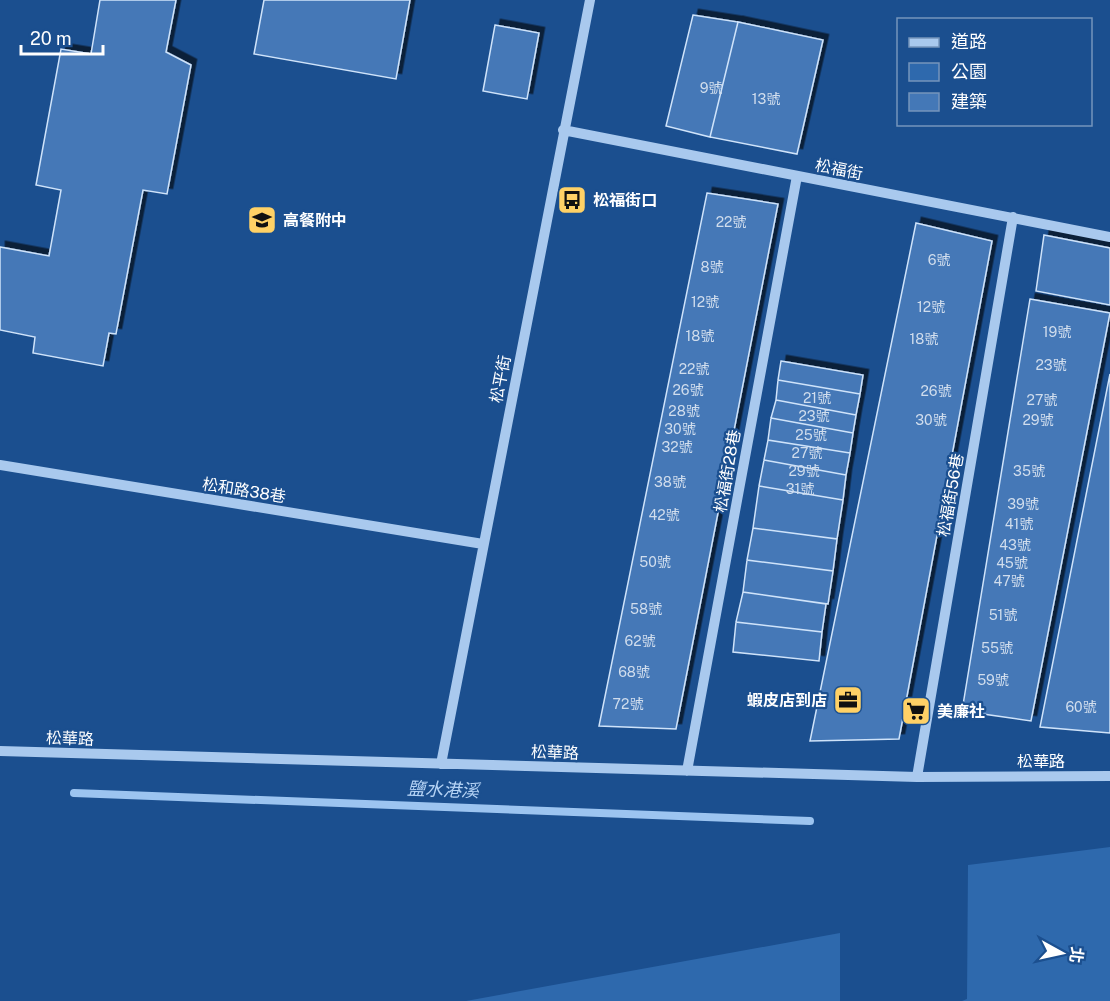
<svg xmlns="http://www.w3.org/2000/svg" width="1110" height="1001" font-family="'Public Sans','Noto Sans TC',sans-serif">
  <style>
    .green { fill: #2e69ad }
    .lines { fill: none; stroke-linecap: round; stroke-linejoin: round }
    .stream { stroke: #9cc4f0; stroke-width: 8 }
    .building { fill: #4478b7; stroke: #cfe3fa; stroke-width: 1.5; filter: url(#shadow) }
    .minor { stroke: #a9c9ee; stroke-width: 10 }
    .labels { text-anchor: middle; stroke-width: 4.5; stroke-linejoin: round; paint-order: stroke }
    .number-label { font-size: 14px; fill: #d0dded }
    .street-label { font-size: 16px; fill: #fff; stroke: #1b4f8f }
    .poi-label { font-size: 16px; font-weight: bold; fill: #fff; stroke: #1b4f8f; text-anchor: start }
    .water-label { font-size: 18px; font-style: italic; fill: #b5d3f5; stroke: #1b4f8f }
  </style>
  <defs>
    <filter id="shadow"><feDropShadow dx="5.5" dy="-5.5" stdDeviation="0" flood-color="#0009"/></filter>
  </defs>
  <rect width="100%" height="100%" fill="#1b4f8f"/>
  <!-- green -->
  <path class="green" d="M1110,847V1001H962L967,999L968,865Z
    M840,933V1001H466Z"/>
  <g class="lines">
    <!-- stream -->
    <path class="stream" d="M74,793L810,821"/>
  </g>
  <!-- building -->
  <path class="building" d="M100,0H176L166,52L191,65L167,194L143,190L116,334L109,333L103,366L33,353L35,337L0,330V247L49,256L61,190L36,185L61,49L91,54Z
    M264,0H410L396,79L254,54Z
    M693,15L738,22L710,137L666,126Z
    M738,22L823,40L797,154L710,137Z
    M495,25L539,33L527,99L483,91Z
    M707,193L778,204L676,729L599,726Z
    M916,223L992,241L899,739L810,741Z
    M1044,235L1110,248V305L1036,291Z
    M1030,299L1110,313L1031,721L962,711Z
    M781,361L863,375L860,394L778,380Z
    M1110,374V733L1040,727Z
    M778,380L860,394L856,415L776,400Z
    M776,400L856,415L853,433L771,418Z
    M771,418L853,433L850,453L768,440Z
    M768,440L850,453L846,475L764,460Z
    M764,460L846,475L843,500L759,486Z
    M759,486L843,500L837,539L753,528Z
    M753,528L837,539L833,571L747,560Z
    M747,560L833,571L828,604L743,592Z
    M743,592L826,604L822,632L736,622Z
    M736,622L822,632L819,661L733,652Z"/>
  <g class="lines">
    <!-- minor -->
    <path class="minor" d="M563,130L1110,237
      M0,465L483,544
      M0,751L917,777L1110,776
      M441,764L590,0
      M687,771L797,176
      M917,777L1013,217"/>
  </g>
  <!-- icons -->
  <defs>
    <g id="bus-square" transform="scale(1.5)"><rect x="-9" y="-9" width="18" height="18" rx="4" fill="#ffd166" stroke="#1b4f8f"/><path d="M-5-6H5V4H4V6H2V4H-2V6H-4V4H-5ZM-3.5-4V0h7V-4ZM-3.5 1.2v1.5H-2V1.2ZM2 1.2v1.5H3.5V1.2Z" fill="#111"/></g>
    <g id="school-square" transform="scale(1.5)"><rect x="-9" y="-9" width="18" height="18" rx="4" fill="#ffd166" stroke="#1b4f8f"/><path d="M0-5L7-2L0 1L-7-2ZM-4 1L0 2.5L4 1V4Q0 6-4 4Z" fill="#111"/></g>
    <g id="office-square" transform="scale(1.5)"><rect x="-9" y="-9" width="18" height="18" rx="4" fill="#ffd166" stroke="#1b4f8f"/><path d="M-6-3h4V-5.5h4V-3h4V5H-6ZM-1-4.5V-3h2v-1.5ZM-6 0V1H6V0Z" fill="#111"/></g>
    <g id="supermarket-square" transform="scale(1.5)"><rect x="-9" y="-9" width="18" height="18" rx="4" fill="#ffd166" stroke="#1b4f8f"/><path d="M-6-5.5h2.5l.6 2H6L4.5 2H-2.5L-4.4-4H-6ZM-1.5 3.2a1.3 1.3 0 1 0 .1 0ZM3 3.2a1.3 1.3 0 1 0 .1 0Z" fill="#111"/></g>
  </defs>
  <g fill-rule="evenodd">
    <use href="#bus-square" x="572" y="200"/>
    <use href="#school-square" x="262" y="220"/>
    <use href="#office-square" x="848" y="700"/>
    <use href="#supermarket-square" x="916" y="711"/>
  </g>
  <g class="labels">
    <!-- number labels -->
    <g class="number-label">
      <text x="711" y="93">9號</text>
      <text x="766" y="104">13號</text>
      <text x="731" y="227">22號</text>
      <text x="939" y="265">6號</text>
      <text x="712" y="272">8號</text>
      <text x="705" y="307">12號</text>
      <text x="931" y="312">12號</text>
      <text x="1057" y="337">19號</text>
      <text x="700" y="341">18號</text>
      <text x="924" y="344">18號</text>
      <text x="1051" y="370">23號</text>
      <text x="694" y="374">22號</text>
      <text x="688" y="395">26號</text>
      <text x="936" y="396">26號</text>
      <text x="817" y="403">21號</text>
      <text x="1042" y="405">27號</text>
      <text x="684" y="416">28號</text>
      <text x="814" y="421">23號</text>
      <text x="931" y="425">30號</text>
      <text x="1038" y="425">29號</text>
      <text x="680" y="434">30號</text>
      <text x="811" y="440">25號</text>
      <text x="677" y="452">32號</text>
      <text x="807" y="458">27號</text>
      <text x="804" y="476">29號</text>
      <text x="1029" y="476">35號</text>
      <text x="670" y="487">38號</text>
      <text x="800" y="494">31號</text>
      <text x="1023" y="509">39號</text>
      <text x="664" y="520">42號</text>
      <text x="1019" y="529">41號</text>
      <text x="1015" y="550">43號</text>
      <text x="655" y="567">50號</text>
      <text x="1012" y="568">45號</text>
      <text x="1009" y="586">47號</text>
      <text x="646" y="614">58號</text>
      <text x="1003" y="620">51號</text>
      <text x="640" y="646">62號</text>
      <text x="997" y="653">55號</text>
      <text x="634" y="677">68號</text>
      <text x="993" y="685">59號</text>
      <text x="628" y="709">72號</text>
      <text x="1081" y="712">60號</text>
    </g>
    <!-- street labels -->
    <g class="street-label">
      <text transform="translate(839 169) rotate(11)" y="6">松福街</text>
      <text transform="translate(500 379) rotate(-79)" y="6">松平街</text>
      <text transform="translate(727 471) rotate(-80)" y="6">松福街28巷</text>
      <text transform="translate(244 490) rotate(9)" y="6">松和路38巷</text>
      <text transform="translate(950 495) rotate(-80)" y="6">松福街56巷</text>
      <text transform="translate(70 738) rotate(2)" y="6">松華路</text>
      <text transform="translate(555 752) rotate(2)" y="6">松華路</text>
      <text x="1041" y="767">松華路</text>
    </g>
    <!-- poi labels -->
    <g class="poi-label">
      <text x="593" y="206">松福街口</text>
      <text x="283" y="226">高餐附中</text>
      <text x="827" y="706" text-anchor="end">蝦皮店到店</text>
      <text x="937" y="717">美廉社</text>
    </g>
    <!-- water labels -->
    <g class="water-label">
      <text transform="translate(443 790) rotate(2)" y="6">鹽水港溪</text>
    </g>
  </g>
  <!-- legend -->
  <rect x="897" y="18" width="195" height="108" fill="#1b4f8f" stroke="#7695bc" stroke-width="1.5"/>
  <rect x="909" y="38" width="30" height="9" fill="#a9c9ee" stroke="#7695bc" stroke-width="1.5"/>
  <text x="951" y="48" font-size="18" fill="#ffffff">道路</text>
  <rect x="909" y="63" width="30" height="18" fill="#2e69ad" stroke="#7695bc" stroke-width="1.5"/>
  <text x="951" y="78" font-size="18" fill="#ffffff">公園</text>
  <rect x="909" y="93" width="30" height="18" fill="#4478b7" stroke="#7695bc" stroke-width="1.5"/>
  <text x="951" y="108" font-size="18" fill="#ffffff">建築</text>
  <!-- north arrow -->
  <g transform="translate(1062 953) rotate(98)" stroke="#1b4f8f" stroke-width="4.5" paint-order="stroke">
  <path d="M0-4.5L10 22L0 15L-10 22Z" fill="#ffffff"/>
  <text y="-9" font-size="16" font-weight="bold" text-anchor="middle" fill="#ffffff">北</text>
  </g>
  <!-- scale -->
  <path d="M21 45v9h82v-9" fill="none" stroke="#ffffff" stroke-width="3"/>
  <text x="30" y="45" font-size="18" fill="#ffffff" stroke="#1b4f8f" stroke-width="4.5" paint-order="stroke">20 m</text>
</svg>
